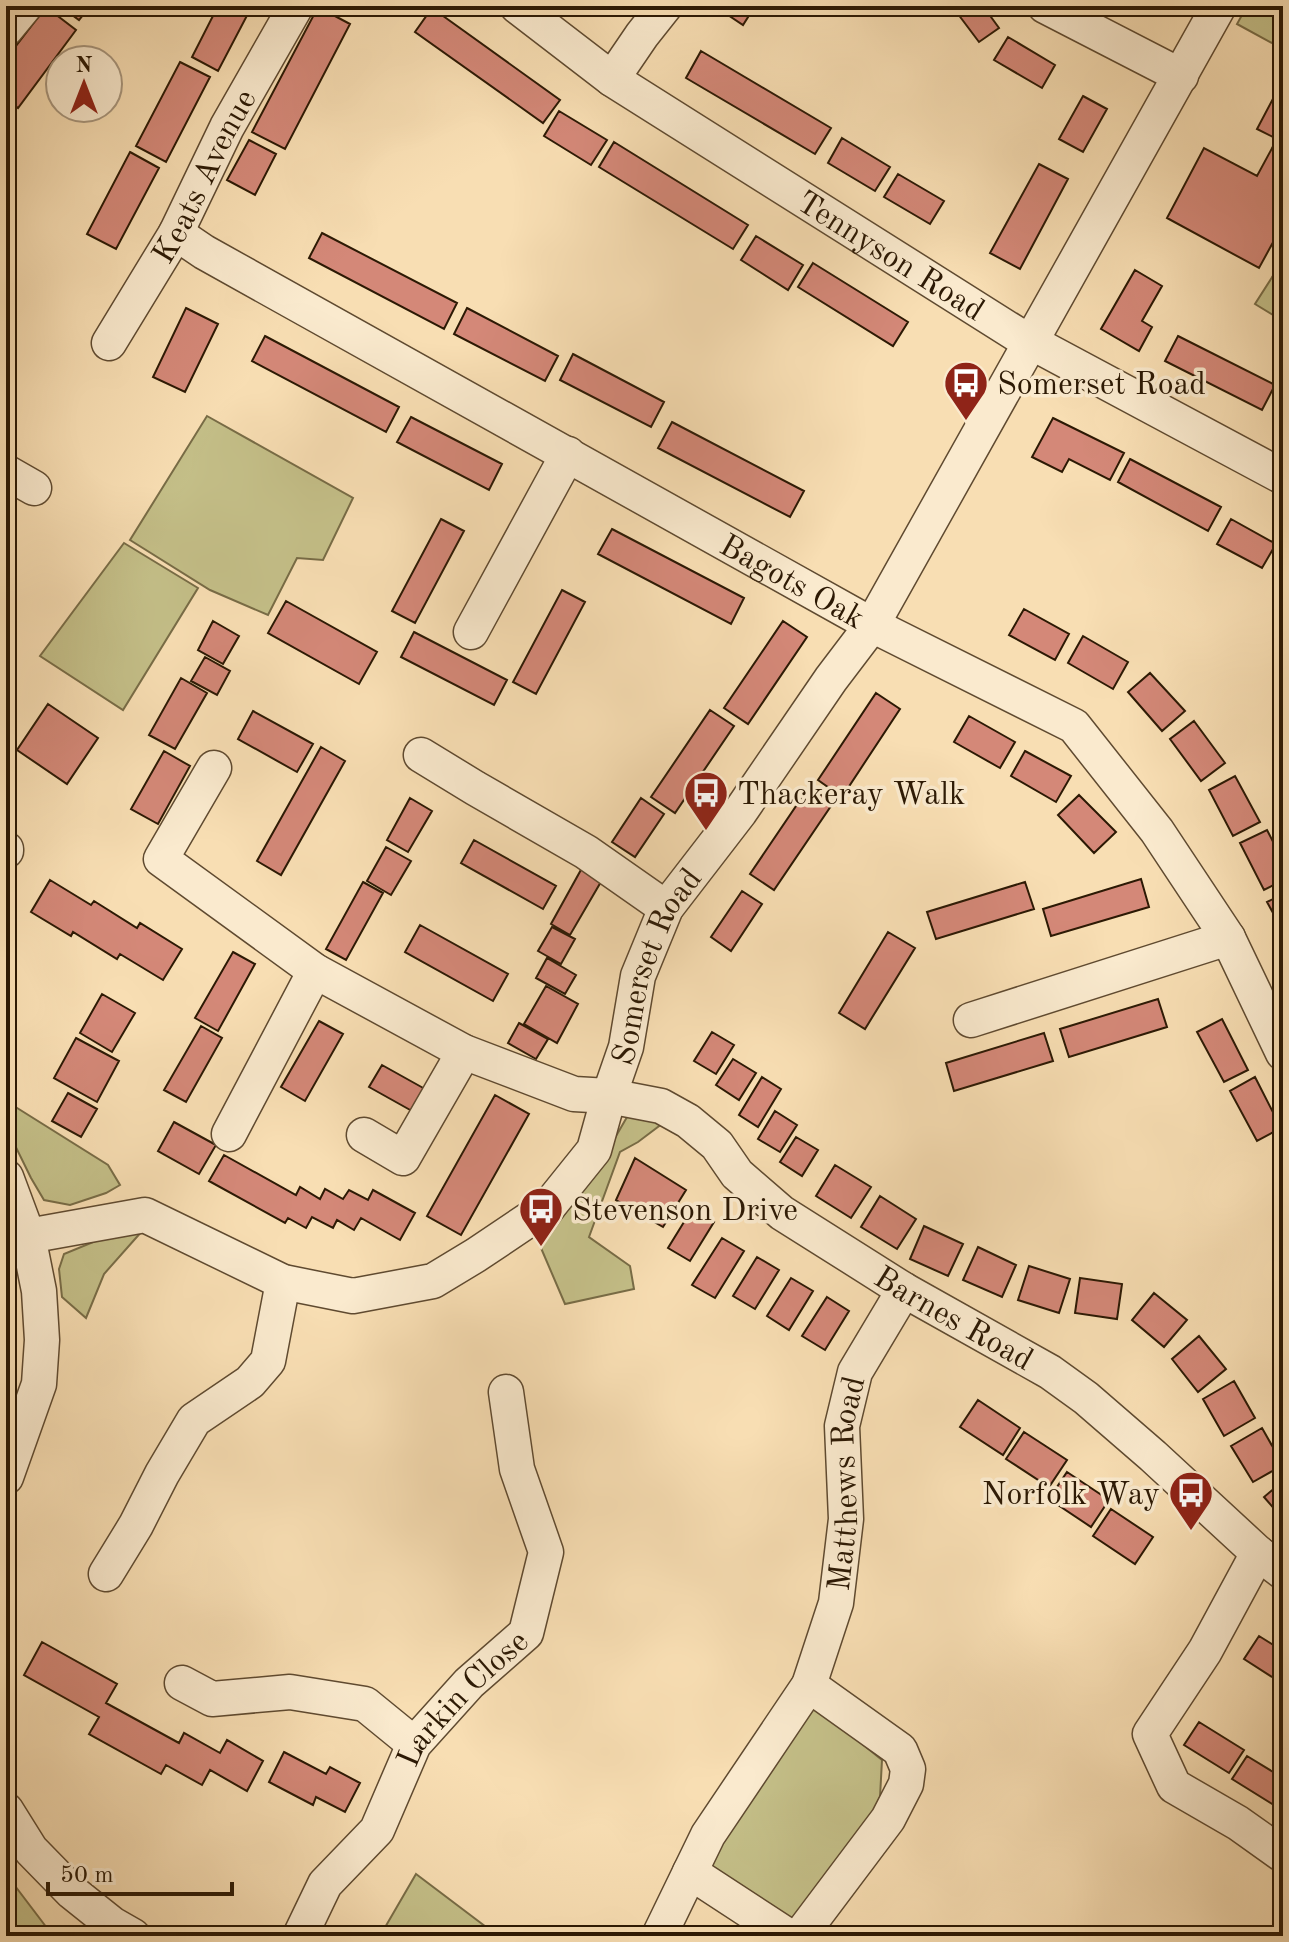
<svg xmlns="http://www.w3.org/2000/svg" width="1289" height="1942" font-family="'Old Standard TT',serif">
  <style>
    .green { fill: #c4bf88; stroke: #786c46; stroke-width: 2 }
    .building { fill: #d48878; stroke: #2c1904; stroke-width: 2 }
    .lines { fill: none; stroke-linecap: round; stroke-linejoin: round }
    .minor-casing { stroke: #5f4a30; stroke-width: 37 }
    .minor { stroke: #faeace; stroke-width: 34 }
    .labels { text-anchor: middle; stroke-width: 7; stroke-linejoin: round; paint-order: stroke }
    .street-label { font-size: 32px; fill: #2c1904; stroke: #faeace }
    .poi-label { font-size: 32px; fill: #2c1904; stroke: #faeace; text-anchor: start }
  </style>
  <rect width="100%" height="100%" fill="#f8deb3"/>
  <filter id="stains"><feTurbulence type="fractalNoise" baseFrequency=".0025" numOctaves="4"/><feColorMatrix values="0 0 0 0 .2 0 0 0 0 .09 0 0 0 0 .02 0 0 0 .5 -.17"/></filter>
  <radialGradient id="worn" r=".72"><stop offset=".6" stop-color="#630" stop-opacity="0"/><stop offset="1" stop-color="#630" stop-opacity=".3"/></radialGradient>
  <!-- green -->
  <path class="green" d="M1247,6H1283V49L1237,24Z
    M1283,260V321L1255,304Z
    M207,416L353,498L323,560L297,558L268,615L210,590L130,540Z
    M124,543L198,588L123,710L40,656Z
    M6,1101L108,1165L120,1185L106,1193L70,1205L44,1200L31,1178L6,1127Z
    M634,1105L671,1117L638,1142L620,1152L589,1237L630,1266L634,1289L565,1304L541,1248L601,1162Z
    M143,1230L104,1274L86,1318L62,1297L59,1269L64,1254L115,1233Z
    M809,1701L882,1760L880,1797L867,1828L793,1920L703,1870Z
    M6,1874L53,1936H6Z
    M416,1874L498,1936H380Z"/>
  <!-- building -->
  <path class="building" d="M60,6H90L79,20Z
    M218,6H252L218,71L192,57Z
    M721,6H755L743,25L719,9Z
    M952,6H983L999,28L979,42Z
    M46,7L76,30L18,108L6,99V59Z
    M318,7L350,24L285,149L252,132Z
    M432,8L560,100L543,123L415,32Z
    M1008,37L1055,65L1042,88L994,60Z
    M701,51L831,128L815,154L686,78Z
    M180,62L210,77L166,162L136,146Z
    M1275,95L1283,99V224L1259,268L1167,218L1204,148L1257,176L1277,139L1257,129Z
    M1083,96L1107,109L1083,152L1059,139Z
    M559,111L607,140L591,165L544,136Z
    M842,138L890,167L875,191L828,163Z
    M249,140L276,154L255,195L227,180Z
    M614,142L748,225L733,249L599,167Z
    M130,152L159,168L116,249L87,234Z
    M1039,164L1068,179L1020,269L990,253Z
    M898,174L944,201L930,224L884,197Z
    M322,233L457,303L444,329L309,258Z
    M756,236L803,265L788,290L741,260Z
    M813,263L908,322L893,346L798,287Z
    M1135,270L1162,286L1142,321L1152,327L1139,351L1101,329Z
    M186,308L218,324L185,392L153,377Z
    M467,308L558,356L545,381L454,334Z
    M265,336L399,407L386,432L252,361Z
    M1178,336L1275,385L1262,410L1165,361Z
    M573,354L664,402L651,427L560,380Z
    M411,417L502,464L489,490L397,442Z
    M1053,418L1124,453L1110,480L1069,459L1062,472L1032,457Z
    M672,422L804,491L790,517L658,448Z
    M1130,459L1221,507L1208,531L1118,482Z
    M441,519L464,531L415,623L392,611Z
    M1231,519L1276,544L1262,568L1217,544Z
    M612,529L744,598L731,624L598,554Z
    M562,590L585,602L536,694L513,682Z
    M286,601L377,652L359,684L268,633Z
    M1024,609L1069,634L1055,660L1009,635Z
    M213,621L239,636L223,664L198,650Z
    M783,621L807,637L748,724L724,708Z
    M414,632L507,680L494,705L401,657Z
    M1083,636L1128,662L1113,689L1068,663Z
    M205,657L230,671L217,695L191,681Z
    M1150,673L1185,711L1162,731L1128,692Z
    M181,678L207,693L175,749L149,735Z
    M876,693L900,709L842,797L818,780Z
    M48,704L98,738L67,784L17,750Z
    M710,710L734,726L675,813L651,797Z
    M253,711L313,744L297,772L238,739Z
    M969,716L1015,742L1000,768L954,742Z
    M1194,721L1225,763L1201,781L1170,739Z
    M321,747L345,761L281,875L257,861Z
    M164,751L190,766L158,824L131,809Z
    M1025,751L1071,776L1056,802L1011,776Z
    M1235,776L1260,822L1233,836L1209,790Z
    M809,787L833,803L774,890L750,874Z
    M1079,795L1116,832L1094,853L1058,815Z
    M410,798L432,811L408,852L387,840Z
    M641,798L664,814L635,857L612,842Z
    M1267,830L1283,861V880L1264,890L1240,843Z
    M474,840L556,886L543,909L461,863Z
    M386,847L411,861L391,895L367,881Z
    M582,868L602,880L570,935L551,924Z
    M1141,879L1149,907L1051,936L1043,909Z
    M50,880L91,905L94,901L137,928L140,923L182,949L163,980L120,954L117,959L73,932L71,936L31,912Z
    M363,882L383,893L346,960L326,949Z
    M1025,882L1034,909L936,939L927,912Z
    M742,891L762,904L731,951L711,937Z
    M1283,894V931L1267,902Z
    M420,925L508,974L493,1001L405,952Z
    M552,927L575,939L561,964L538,951Z
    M888,932L915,948L865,1029L839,1013Z
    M233,952L255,964L218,1031L195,1018Z
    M547,958L576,975L565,994L536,978Z
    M546,986L578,1004L557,1043L524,1024Z
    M102,994L135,1013L112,1052L80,1033Z
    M1158,999L1167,1027L1069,1057L1060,1029Z
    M1222,1019L1248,1070L1224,1082L1197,1032Z
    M319,1021L343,1034L305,1101L281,1087Z
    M519,1023L548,1039L536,1059L508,1043Z
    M201,1026L222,1038L186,1102L164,1090Z
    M712,1032L734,1045L716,1074L694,1061Z
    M1044,1033L1053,1061L954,1091L946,1063Z
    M76,1038L119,1061L97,1102L54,1078Z
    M733,1059L756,1073L739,1100L716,1085Z
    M382,1065L425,1089L412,1111L369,1087Z
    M762,1077L781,1089L758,1127L739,1115Z
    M1255,1077L1281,1128L1257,1141L1230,1091Z
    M68,1093L97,1109L81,1137L52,1121Z
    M495,1095L529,1114L461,1235L427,1216Z
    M775,1111L797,1125L780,1152L758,1139Z
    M174,1122L216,1145L199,1174L158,1151Z
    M796,1137L818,1150L802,1176L780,1162Z
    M224,1155L296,1195L300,1187L320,1199L325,1189L343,1199L349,1190L368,1200L373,1190L415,1213L400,1240L361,1218L354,1230L337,1220L333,1228L312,1217L306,1228L288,1218L285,1223L209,1181Z
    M635,1158L686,1190L663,1227L616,1200Z
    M835,1165L871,1187L851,1218L816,1196Z
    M880,1196L916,1219L897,1249L861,1227Z
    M692,1209L714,1222L690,1261L668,1248Z
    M924,1226L963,1244L948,1276L910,1259Z
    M722,1238L744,1251L715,1298L692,1285Z
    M978,1247L1016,1265L1002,1297L963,1280Z
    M757,1257L779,1270L755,1309L733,1296Z
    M1029,1266L1070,1279L1059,1313L1018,1300Z
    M791,1278L813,1291L789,1330L767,1316Z
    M1080,1278L1122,1284L1117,1319L1075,1313Z
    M1154,1293L1187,1320L1164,1347L1132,1320Z
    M827,1297L849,1311L825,1350L802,1336Z
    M1199,1336L1226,1369L1198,1392L1172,1359Z
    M1234,1381L1255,1418L1224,1436L1203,1399Z
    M978,1400L1020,1428L1003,1455L960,1427Z
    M1262,1428L1283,1465L1253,1482L1231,1446Z
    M1024,1432L1067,1460L1049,1487L1006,1459Z
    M1067,1472L1109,1500L1091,1527L1049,1499Z
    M1283,1481V1519L1264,1497Z
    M1111,1509L1153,1537L1135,1564L1093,1536Z
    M1259,1636L1283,1651V1684L1244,1659Z
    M42,1642L117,1684L106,1703L179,1743L184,1733L220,1753L227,1740L263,1761L247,1791L210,1770L202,1785L166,1765L161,1774L89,1734L99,1717L24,1675Z
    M1199,1722L1244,1750L1229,1773L1184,1745Z
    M284,1752L326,1774L330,1767L360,1783L345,1812L316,1797L313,1805L269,1782Z
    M1247,1756L1283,1778V1798L1277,1807L1232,1779Z"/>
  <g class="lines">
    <!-- minor casing -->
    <g class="minor-casing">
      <g id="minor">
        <path id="s1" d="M517,6L612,79L1018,335L1283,477"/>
        <path d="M1045,6L1181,76"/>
        <path d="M6,29L25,6"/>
        <path d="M612,79L642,35L665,6"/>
        <path id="s2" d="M176,233L204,252L872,625L1074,726L1157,831L1228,938L1283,1053"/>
        <path id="s3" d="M109,343L176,233L227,127L296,6"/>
        <path d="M6,472L34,488"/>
        <path d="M471,632L568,454"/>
        <path d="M421,755L475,788L586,852L666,908"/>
        <path id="s4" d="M214,768L161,859L315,971L464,1052L574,1094L609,1096L661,1106L688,1121L717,1145L737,1174L782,1213L904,1290L1050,1372L1086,1398L1153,1456L1258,1553L1283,1572"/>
        <path d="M6,849V851"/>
        <path d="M971,1020L1228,938"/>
        <path d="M229,1134L315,971"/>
        <path d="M364,1135L403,1158L464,1052"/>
        <path d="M6,1177L28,1236L39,1291L42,1340L39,1384L6,1477"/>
        <path id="s5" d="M28,1236L145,1215L283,1282L353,1296L433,1281L476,1255L549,1206L594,1150L609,1096L626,1047L638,976L666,908L740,812L831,679L872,625L1219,6"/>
        <path d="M1258,1553L1205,1651L1150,1734L1174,1786L1238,1823L1283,1855"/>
        <path d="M106,1574L136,1525L162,1474L194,1420L250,1382L268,1361L283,1282"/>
        <path d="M182,1683L212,1699L290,1692L365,1704L414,1744"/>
        <path d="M6,1810L31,1850L72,1892L112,1924L133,1936"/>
        <path d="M690,1872L788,1936"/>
        <path id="s6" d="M300,1936L325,1884L377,1830L414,1744L469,1683L526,1633L546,1552L517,1469L506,1392"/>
        <path id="s7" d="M659,1936L708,1835L809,1685L836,1603L846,1519L842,1426L855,1372L904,1290"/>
        <path d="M800,1936L888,1819L906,1784L908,1769L900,1750L809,1685"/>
      </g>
    </g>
    <!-- minor -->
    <use href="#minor" class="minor"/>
  </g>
  <!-- icons -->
  <defs>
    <g id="bus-pin" transform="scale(2.3)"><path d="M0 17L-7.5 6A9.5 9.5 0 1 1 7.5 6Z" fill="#8f2418" stroke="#faeace"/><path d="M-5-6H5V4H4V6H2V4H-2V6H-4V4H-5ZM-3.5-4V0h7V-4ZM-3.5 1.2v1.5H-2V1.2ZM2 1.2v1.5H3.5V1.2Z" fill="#fff"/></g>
  </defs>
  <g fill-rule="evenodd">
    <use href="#bus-pin" x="966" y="383"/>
    <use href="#bus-pin" x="706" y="793"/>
    <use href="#bus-pin" x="541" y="1209"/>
    <use href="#bus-pin" x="1191" y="1493"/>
  </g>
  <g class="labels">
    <!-- street labels -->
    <g class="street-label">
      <text dy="11" stroke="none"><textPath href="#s3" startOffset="192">Keats Avenue</textPath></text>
      <text dy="11" stroke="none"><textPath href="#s1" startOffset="450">Tennyson Road</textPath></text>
      <text dy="11" stroke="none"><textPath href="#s2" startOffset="708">Bagots Oak</textPath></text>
      <text dy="11" stroke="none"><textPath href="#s5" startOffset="830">Somerset Road</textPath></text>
      <text dy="11" stroke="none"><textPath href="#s4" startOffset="1036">Barnes Road</textPath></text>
      <text dy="11" stroke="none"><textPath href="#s7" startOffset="500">Matthews Road</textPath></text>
      <text dy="11" stroke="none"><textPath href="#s6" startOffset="292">Larkin Close</textPath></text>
    </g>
    <!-- poi labels -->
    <g class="poi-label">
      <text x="997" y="394">Somerset Road</text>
      <text x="737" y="804">Thackeray Walk</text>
      <text x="572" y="1220">Stevenson Drive</text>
      <text x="1160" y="1504" text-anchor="end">Norfolk Way</text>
    </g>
  </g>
  <!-- margin -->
  <rect width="1289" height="1942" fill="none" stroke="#f8deb3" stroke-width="32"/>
  <rect x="8" y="8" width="1273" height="1926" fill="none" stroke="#2c1904" stroke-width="4"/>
  <rect x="16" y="16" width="1257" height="1910" fill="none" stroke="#2c1904" stroke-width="2"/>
  <!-- north arrow -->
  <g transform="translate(84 84)"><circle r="38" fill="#faeace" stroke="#a8967d" stroke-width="2"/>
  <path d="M0-6L14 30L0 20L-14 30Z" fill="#8f2418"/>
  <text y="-12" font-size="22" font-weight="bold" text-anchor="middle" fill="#2c1904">N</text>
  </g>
  <!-- scale -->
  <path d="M48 1882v12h184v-12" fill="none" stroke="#2c1904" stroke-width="4"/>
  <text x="60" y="1882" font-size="24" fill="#2c1904" stroke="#faeace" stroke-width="6" paint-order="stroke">50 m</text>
  <rect width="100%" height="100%" filter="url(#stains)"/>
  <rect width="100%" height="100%" fill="url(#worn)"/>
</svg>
